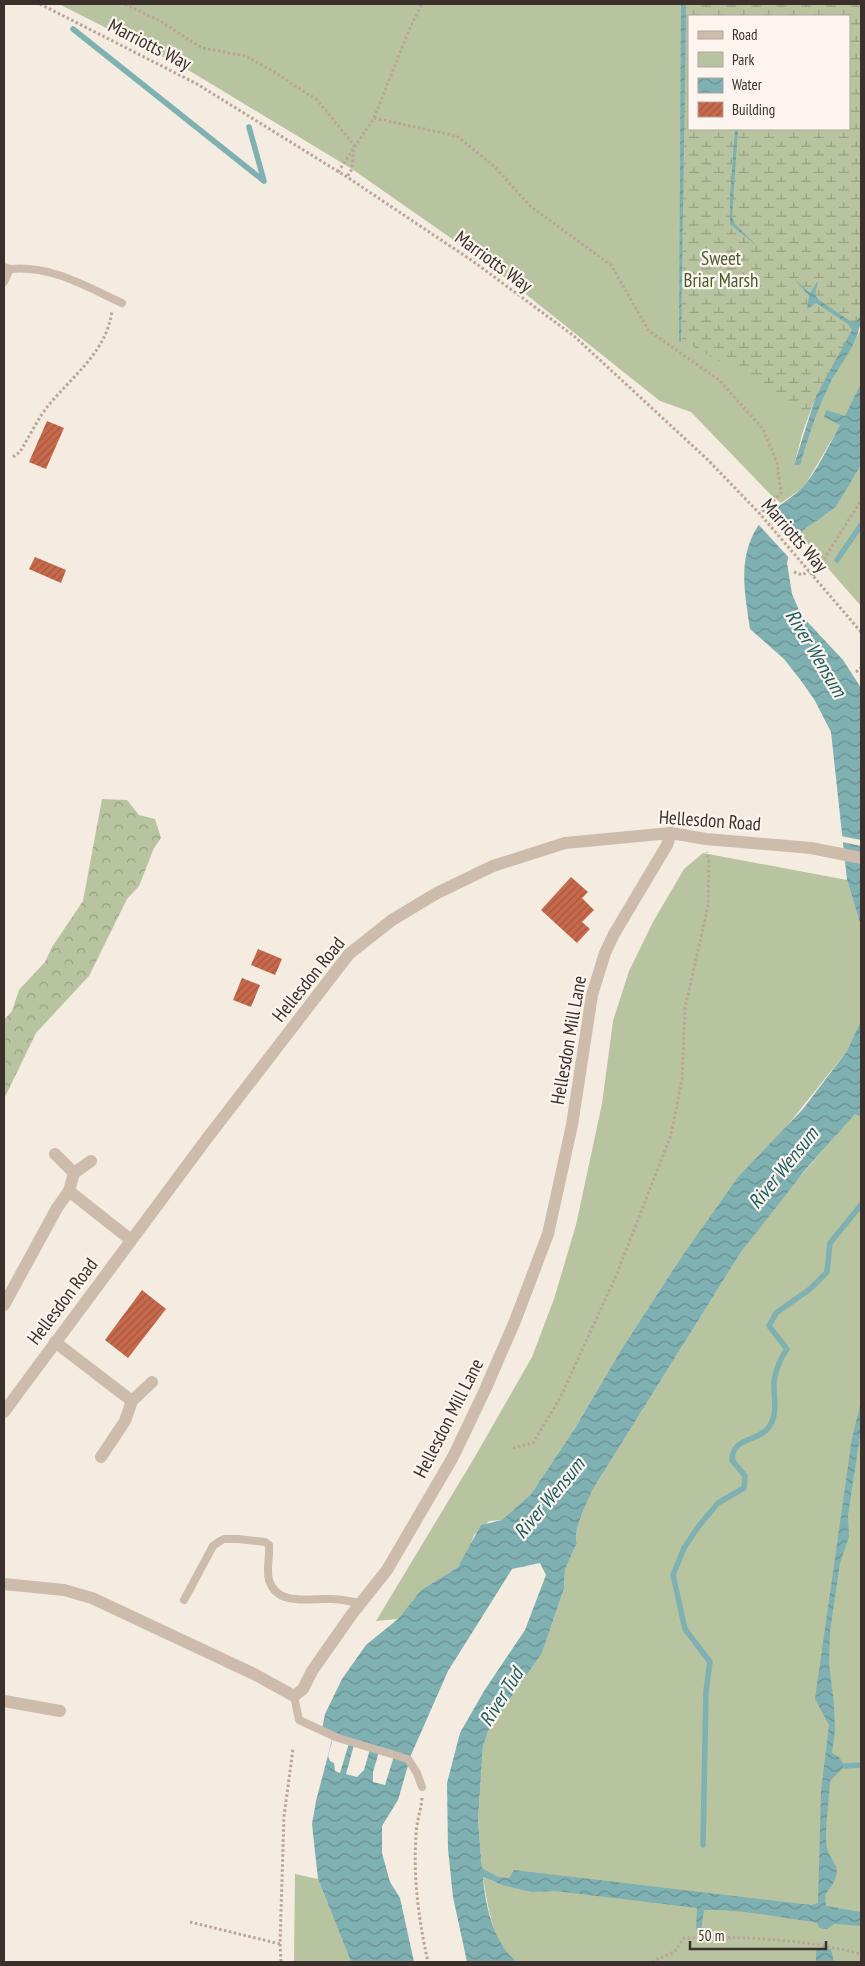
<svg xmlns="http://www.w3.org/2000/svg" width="865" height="1966" font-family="'PT Sans Narrow',sans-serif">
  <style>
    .green { fill: #b8c4a0; fill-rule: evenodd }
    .forest { fill: url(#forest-crowns) }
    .wetland { fill: url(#wetland-marsh); fill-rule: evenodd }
    .water { fill: url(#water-waves); fill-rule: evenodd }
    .pier { fill: #f4ebe1 }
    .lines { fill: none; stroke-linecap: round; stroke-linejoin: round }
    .stream { stroke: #7fb0b2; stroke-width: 5.5 }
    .building { fill: url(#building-hatch) }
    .path { stroke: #b9a596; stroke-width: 3; stroke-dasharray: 2.5 2.5; stroke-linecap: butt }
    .lane { stroke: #cdbbac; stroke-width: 8 }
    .street { stroke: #cdbbac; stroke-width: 12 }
    .labels { text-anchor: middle; stroke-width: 4.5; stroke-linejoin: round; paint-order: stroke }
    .street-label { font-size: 19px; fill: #3b302b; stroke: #fbf5ee }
    .park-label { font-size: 19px; fill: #4a5a2e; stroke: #fbf5ee }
    .water-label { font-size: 20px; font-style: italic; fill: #1f5a5e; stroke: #fbf5ee }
  </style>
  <defs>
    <pattern id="forest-crowns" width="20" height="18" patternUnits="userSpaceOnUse" patternTransform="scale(1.25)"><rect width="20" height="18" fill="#b8c4a0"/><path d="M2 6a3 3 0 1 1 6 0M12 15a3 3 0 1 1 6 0" fill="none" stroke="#97a083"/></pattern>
    <pattern id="wetland-marsh" width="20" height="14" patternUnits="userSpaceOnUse" patternTransform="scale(1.25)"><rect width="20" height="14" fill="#b8c4a0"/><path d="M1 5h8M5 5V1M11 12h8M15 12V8" fill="none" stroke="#97a083"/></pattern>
    <pattern id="water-waves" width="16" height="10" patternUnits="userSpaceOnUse" patternTransform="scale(1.25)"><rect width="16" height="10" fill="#7fb0b2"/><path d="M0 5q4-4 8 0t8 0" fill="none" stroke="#699091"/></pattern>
    <pattern id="building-hatch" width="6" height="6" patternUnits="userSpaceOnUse" patternTransform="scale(1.25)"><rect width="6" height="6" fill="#c8694b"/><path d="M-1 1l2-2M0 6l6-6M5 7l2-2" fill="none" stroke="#a4573f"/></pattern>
  </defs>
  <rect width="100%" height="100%" fill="#f4ebe1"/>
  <!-- green -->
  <path class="green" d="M59,4H861V315L816,396L803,431L794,465L828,387L861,329V383L845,417L804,487L781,503L771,495L691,412L660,401L488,264L352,169L185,68ZM689,16H849V129H689Z
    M861,465V606L798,534L836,507Z
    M703,853L847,880L861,927V1020L847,1051L676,1265L621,1350L575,1428L531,1494L502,1520L489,1521L474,1535L469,1549L458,1567L421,1590L398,1619L376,1621L473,1460L532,1357L554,1299L576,1225L602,1104L613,1021L629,971L653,922L684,869Z
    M861,1106V1962H517C492,1943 488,1906 483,1877L494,1882L499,1877L482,1868L478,1821L483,1746L489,1729L542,1653L564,1589L565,1569L577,1543C572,1531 588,1501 593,1489L741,1252L780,1200Z
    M295,1874L318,1879L351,1962H294Z"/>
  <!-- forest -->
  <path class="forest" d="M102,799L127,800L139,815L155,819L161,838L154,848L139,886L127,899L89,976L36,1033L4,1099V1020L12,1011L19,990L45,962L52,947L83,901Z"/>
  <!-- wetland -->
  <path class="wetland" d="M686,4H861V315L816,396L809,414L682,340ZM689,16H849V129H689Z"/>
  <!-- water -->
  <path class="water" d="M681,4H686V18L681,342L679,341Z
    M735,129H738L732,217L735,224L758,247L730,224V196Z
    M795,280L810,293L818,281L815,295L819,300L850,321L856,322L861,315C861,342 839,364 828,388C816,412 808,439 800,465H794L816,396L852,330L848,324L816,303L807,309L809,296Z
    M861,383V465L836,507L798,534L790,548L787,563L792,594L801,615L843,660L861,688V927L847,880L831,732L814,699L799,678L784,659L750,629C745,594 737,558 758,526C767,512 790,500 803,487C814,476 832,440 840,425L824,417L826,410L845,416Z
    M861,1020V1117L855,1114L806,1169L741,1252L593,1489C588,1501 572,1531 577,1543L565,1569L564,1589L542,1653L489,1729L483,1746L478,1821L482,1868L499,1877L509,1878L514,1870L811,1905L818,1903L821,1791L829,1725L815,1699L852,1438L861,1402V1429L848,1515L849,1537L840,1563L830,1631L829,1665L834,1703L835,1731L832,1753L839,1757L845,1766L830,1781C829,1800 826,1820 826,1839C826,1866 851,1862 825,1895L826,1906L861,1912V1926L834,1924L827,1929L819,1928L818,1924L814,1922C777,1917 740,1909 704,1910L701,1931L696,1929L697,1908L555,1891L532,1892L502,1885L483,1877C485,1905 494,1944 517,1962H467L453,1897L448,1849L447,1783L460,1733L484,1691L525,1630L546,1575L540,1563L512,1569L448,1671L411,1755L398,1800L382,1826V1853L390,1882L400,1898L414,1962H351L318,1879L312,1824L316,1801L332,1740L322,1729L325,1714L342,1679L366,1645L398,1619L421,1590L458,1567L481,1525L502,1520L531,1494L575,1428L621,1350L676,1265L738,1177L803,1109L847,1051ZM334,1735L350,1740L340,1773L335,1771L334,1763L330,1761L328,1756ZM355,1741L371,1746L364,1770L357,1777L346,1774ZM380,1748L395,1753L385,1785L373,1782V1772Z
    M822,1948L831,1949L834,1962H816V1950Z"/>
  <!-- pier -->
  <path class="pier" d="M766,514L795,546L791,560L757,523Z
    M841,836L861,840V846L842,842Z"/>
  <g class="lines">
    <!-- stream -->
    <path class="stream" d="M73,29L264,181L249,127
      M837,560L861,525
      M845,1766L861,1765
      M703,1845L706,1691L710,1662L685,1629L673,1575L684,1548L698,1527L718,1503L744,1488L745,1476L732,1460C733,1436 757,1443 769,1427C779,1414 773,1395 774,1381C776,1369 780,1359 787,1349L769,1326L776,1313L810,1289L827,1272L830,1243L861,1205"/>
  </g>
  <!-- building -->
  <path class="building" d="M47,421L64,428L46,469L29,462Z
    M35,557L66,570L61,583L29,569Z
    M571,877L588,892L582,898L594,910L582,922L590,929L577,943L541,910Z
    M258,949L282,959L275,975L251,965Z
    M242,978L260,985L251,1007L233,1000Z
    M142,1290L166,1309L128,1358L105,1340Z"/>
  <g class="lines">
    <!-- path -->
    <path class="path" d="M40,4L197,84L347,177L474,262L574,336L708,460L760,514L861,632
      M125,4L160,21L202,48L246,56L271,70L317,100L354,145L352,169L347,177
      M374,118L457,136L495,167L530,206L611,265L649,331L719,380L763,429L777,463L781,493L760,514
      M338,172L374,118L409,30L422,4
      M13,457L20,452C29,437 37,420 48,406C73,375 107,352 112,310
      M794,572L802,575L809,571
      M813,576L861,501
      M856,672L861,668
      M513,1448L533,1443L560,1398L616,1276L671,1135L682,1079L685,1008L708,906L709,864L707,852
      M422,1798C421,1811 416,1823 416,1836C413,1878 419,1922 428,1962
      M190,1922L280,1944L284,1816L293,1749
      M280,1944L281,1962
      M652,1962L674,1952L684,1938C743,1936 804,1939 861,1954"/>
    <!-- lane -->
    <path class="lane" d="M4,267L10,269L4,282
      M10,269C51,265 85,286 122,303
      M184,1600L213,1546L220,1541L224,1539H238L265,1542L269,1545C270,1557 266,1569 269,1580C277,1607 310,1598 331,1599C341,1599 352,1602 362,1603
      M294,1696L299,1720L338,1738L408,1759L417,1773L422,1787"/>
    <!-- street -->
    <path class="street" d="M74,1173L91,1161
      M69,1191L131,1240
      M4,1305L57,1208L69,1191L74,1173L55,1154
      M55,1342L132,1401L152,1382
      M4,1412L205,1141L349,954L392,920L437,893L493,866L565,843L671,833L706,839L811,848L861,858
      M101,1457L125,1421L132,1401
      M4,1584L64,1590L92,1598L254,1674L294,1696L303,1689L312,1671L352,1614L387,1570L453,1457L485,1390L515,1321L548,1234L572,1125L592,995L605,953L614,934L667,845L671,833
      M4,1701L60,1711"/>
  </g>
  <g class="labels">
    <!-- street labels -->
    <g class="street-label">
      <text transform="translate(150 44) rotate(27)" y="7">Marriotts Way</text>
      <text transform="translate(494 261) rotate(36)" y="7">Marriotts Way</text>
      <text transform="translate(795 535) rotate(49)" y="7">Marriotts Way</text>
      <text transform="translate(710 820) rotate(4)" y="7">Hellesdon Road</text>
      <text transform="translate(308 979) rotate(-51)" y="7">Hellesdon Road</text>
      <text transform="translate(568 1040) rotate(-80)" y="7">Hellesdon Mill Lane</text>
      <text transform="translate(62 1301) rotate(-53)" y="7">Hellesdon Road</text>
      <text transform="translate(448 1418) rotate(-63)" y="7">Hellesdon Mill Lane</text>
    </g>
    <!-- park labels -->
    <g class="park-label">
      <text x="721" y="265">Sweet<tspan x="721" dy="22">Briar Marsh</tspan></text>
    </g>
    <!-- water labels -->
    <g class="water-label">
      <text transform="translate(816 653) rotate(59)" y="7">River Wensum</text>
      <text transform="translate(783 1168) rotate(-51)" y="7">River Wensum</text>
      <text transform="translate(549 1498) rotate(-50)" y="7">River Wensum</text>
      <text transform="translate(501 1697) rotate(-58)" y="7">River Tud</text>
    </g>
  </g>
  <!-- border -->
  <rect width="865" height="1966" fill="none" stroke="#3b302b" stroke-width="10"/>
  <!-- legend -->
  <rect x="688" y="15" width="162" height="115" fill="#fbf5ee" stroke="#aea6a0"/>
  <rect x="698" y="31" width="25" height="8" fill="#cdbbac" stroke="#aea6a0"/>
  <text x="732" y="40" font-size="15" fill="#3b302b">Road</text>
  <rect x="698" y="52" width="25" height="15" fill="#b8c4a0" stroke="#aea6a0"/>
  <text x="732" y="65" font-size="15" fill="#3b302b">Park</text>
  <rect x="698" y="78" width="25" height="15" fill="url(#water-waves)" stroke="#aea6a0"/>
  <text x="732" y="90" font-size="15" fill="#3b302b">Water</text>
  <rect x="698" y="102" width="25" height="15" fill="url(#building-hatch)" stroke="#aea6a0"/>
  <text x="732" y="115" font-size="15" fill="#3b302b">Building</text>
  <!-- scale -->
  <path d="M690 1941v8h136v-8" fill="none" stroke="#3b302b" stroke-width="2.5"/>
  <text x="698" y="1941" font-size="15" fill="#3b302b" stroke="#fbf5ee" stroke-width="4" paint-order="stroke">50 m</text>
</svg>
